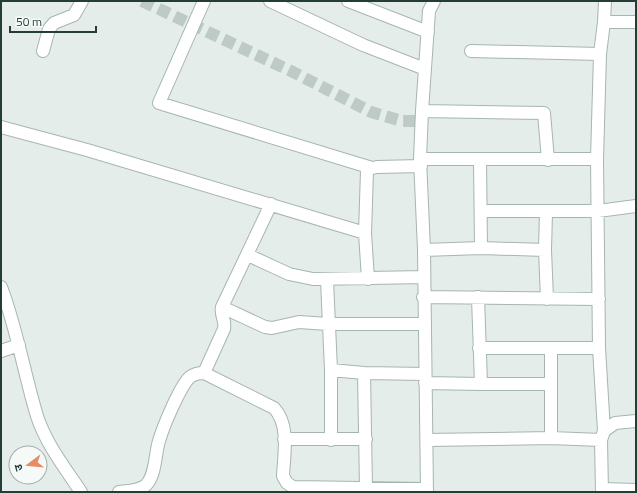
<svg xmlns="http://www.w3.org/2000/svg" width="637" height="493" font-family="'Titillium Web','Noto Sans Devanagari',sans-serif">
  <style>
    .lines { fill: none; stroke-linecap: round; stroke-linejoin: round }
    .minor-tunnel { stroke: #becac5; stroke-width: 12; stroke-dasharray: 12 6; stroke-linecap: butt }
    .minor-casing { stroke: #a7b5b0; stroke-width: 14 }
    .minor { stroke: #fff; stroke-width: 12 }
  </style>
  <rect width="100%" height="100%" fill="#e4ede9"/>
  <g class="lines">
    <!-- minor-tunnel -->
    <path class="minor-tunnel" d="M142,1L293,72L371,112L402,121H422"/>
    <!-- minor casing -->
    <g class="minor-casing">
      <path id="minor" d="M204,1L159,103L372,168
        M270,1L363,45L425,69
        M348,1L428,32
        M604,22H636
        M43,51L49,29L54,23L74,15L82,1
        M471,51L600,54
        M422,111L429,11L434,1
        M1,127L87,150L365,233
        M420,159L422,111L544,113L548,160
        M597,159L600,54L604,22L605,1
        M481,211H598L636,206
        M546,211L545,250L547,299
        M481,248L545,250
        M424,250L481,248L480,159
        M248,255L289,274L313,279L424,277
        M368,279L365,233L367,171L368,169L377,167L421,166
        M327,280L331,370V440
        M1,287C17,329 24,373 37,416C46,444 65,468 81,492
        M423,297L599,299
        M478,297L481,384H551V438
        M222,307L265,327L272,328L299,322L328,324H424
        M479,348H599
        M551,348V384
        M1,351L19,345
        M331,370L364,373L425,374
        M204,373L224,329C226,320 220,315 222,307L271,204
        M364,373L366,489
        M425,383L481,384
        M284,439H366
        M427,440L551,438L601,440
        M602,489L636,490
        M119,492C127,491 139,491 146,485C156,475 155,453 159,441C163,427 180,386 190,377C194,374 199,373 204,373L274,408C290,425 284,454 283,476L287,483L293,487L427,489
        M427,492L424,250L420,159H597L599,348L604,431
        M602,492L601,440L604,431L615,423L636,421"/>
    </g>
    <!-- minor -->
    <use href="#minor" class="minor"/>
  </g>
  <!-- border -->
  <rect width="637" height="493" fill="none" stroke="#253d37" stroke-width="4"/>
  <!-- north arrow -->
  <g transform="translate(28 465) rotate(254)"><circle r="19" fill="#f5f9f7" stroke="#a2aeaa"/>
  <path d="M0-3L7 15L0 10L-7 15Z" fill="#e88c67"/>
  <text y="-6" font-size="11" font-weight="bold" text-anchor="middle" fill="#253d37">उ</text>
  </g>
  <!-- scale -->
  <path d="M10 26v6h86v-6" fill="none" stroke="#253d37" stroke-width="2"/>
  <text x="16" y="26" font-size="12" fill="#253d37" stroke="#f5f9f7" stroke-width="3" paint-order="stroke">50 m</text>
</svg>
